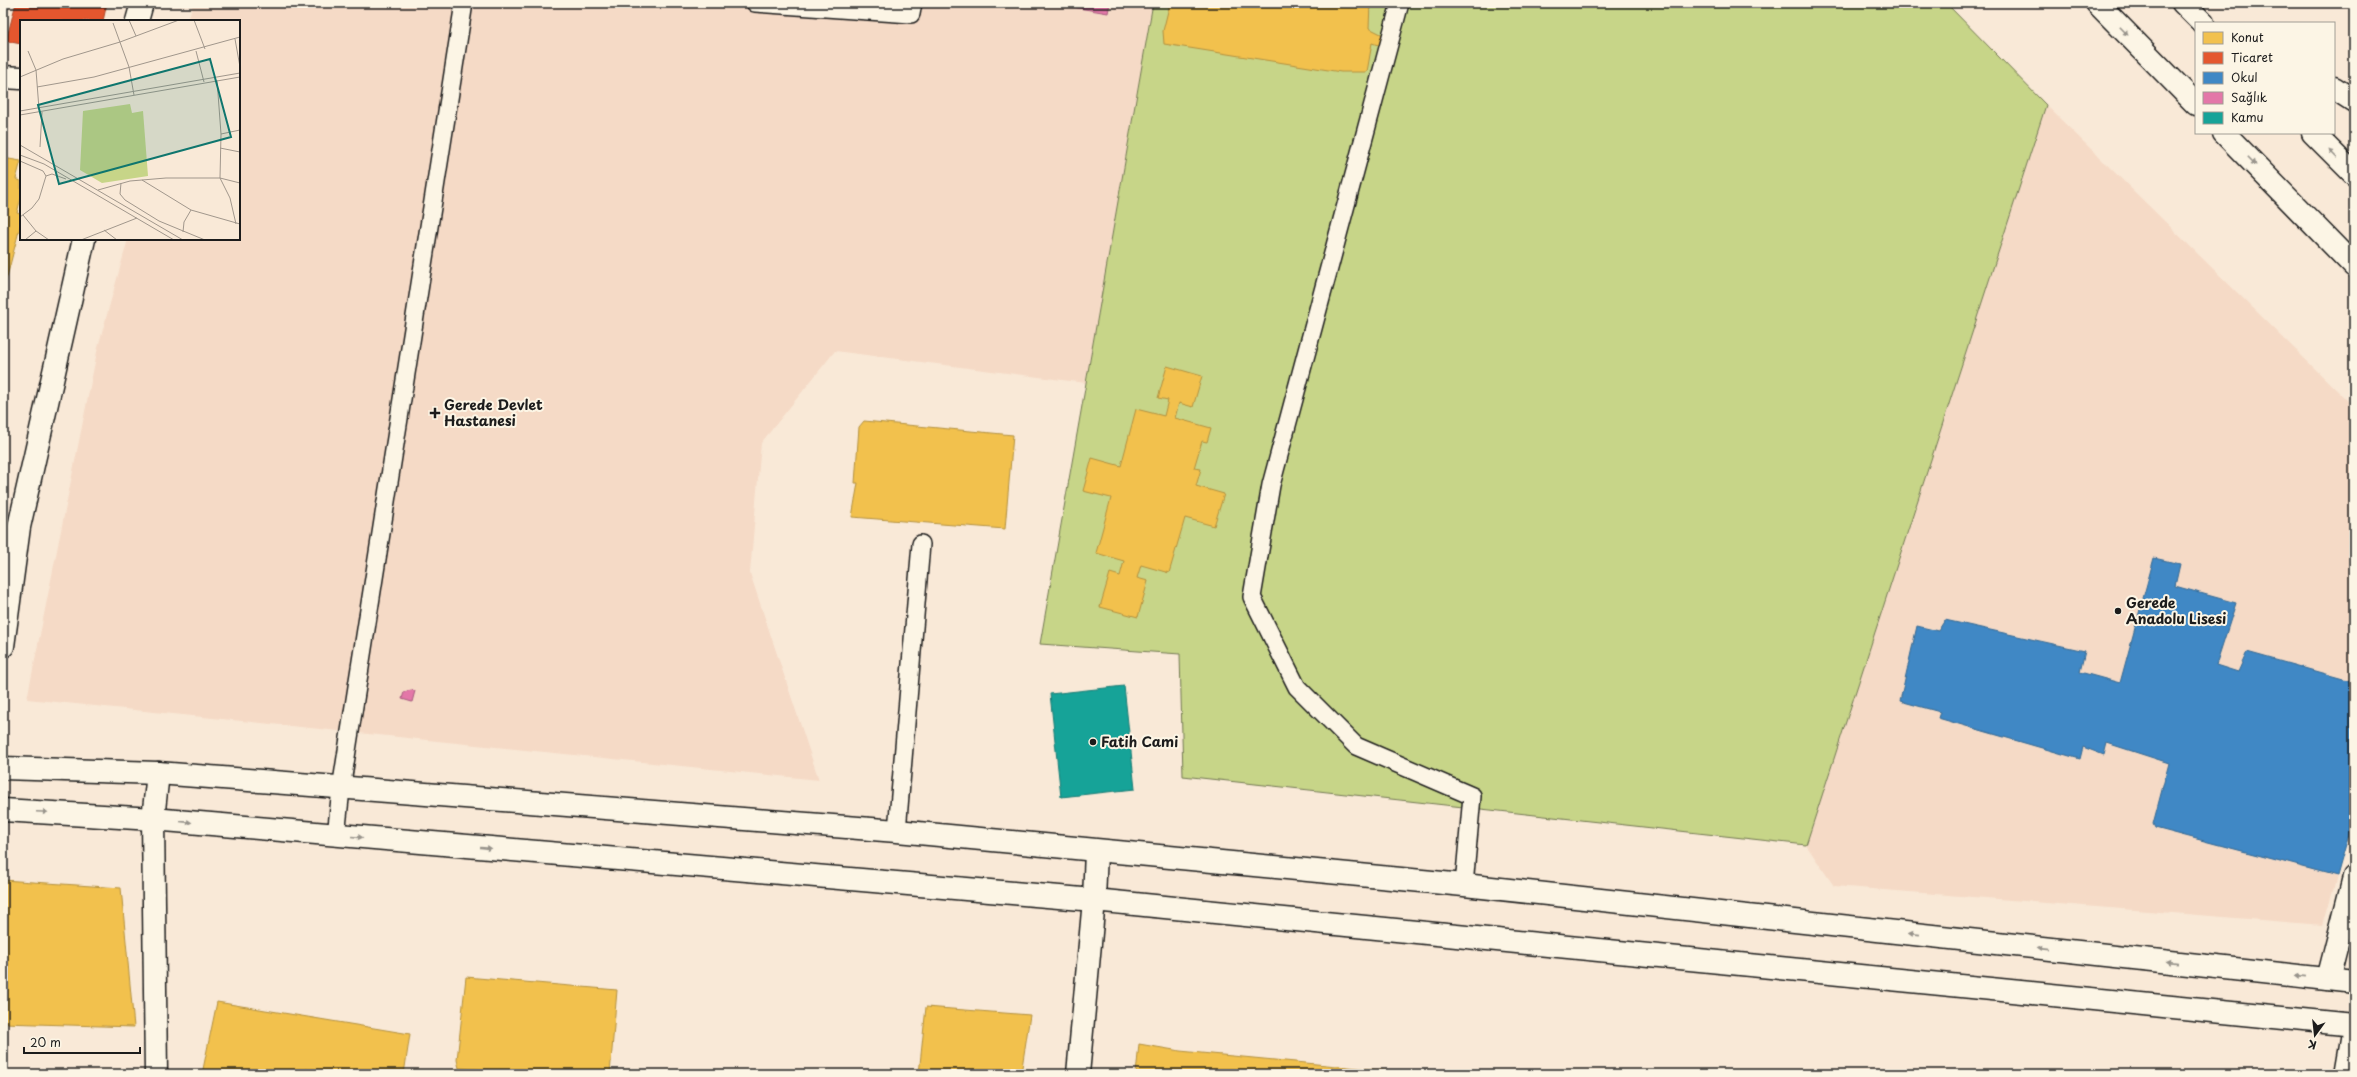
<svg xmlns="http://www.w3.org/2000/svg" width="2357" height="1077" font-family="'Playpen Sans',sans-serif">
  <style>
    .built { fill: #f5dac6 }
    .green { fill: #c7d588; stroke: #727852 }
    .homes { fill: #f2c14e; stroke: #b2903f }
    .shops { fill: #e4572e; stroke: #a84529 }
    .schools { fill: #3f88c5; stroke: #346892 }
    .health { fill: #e377a8; stroke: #a75c7e }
    .public { fill: #17a398; stroke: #187a73 }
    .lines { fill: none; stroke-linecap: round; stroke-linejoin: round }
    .lane-casing { stroke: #1c1c1c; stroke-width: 20 }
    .street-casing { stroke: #1c1c1c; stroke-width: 25 }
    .secondary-casing { stroke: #1c1c1c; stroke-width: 25 }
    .highway-casing { stroke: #1c1c1c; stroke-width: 25 }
    .lane { stroke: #fcf5e5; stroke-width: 17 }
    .street { stroke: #fcf5e5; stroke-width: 22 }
    .secondary { stroke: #fcf5e5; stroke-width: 22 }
    .highway { stroke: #fcf5e5; stroke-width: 22 }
    .oneway { fill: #97938b }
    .poi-dot { fill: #1c1c1c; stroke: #fcf5e5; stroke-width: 1.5 }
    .labels { text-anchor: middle; stroke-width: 4; stroke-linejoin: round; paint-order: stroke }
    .poi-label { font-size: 14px; font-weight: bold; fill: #1c1c1c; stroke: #fcf5e5; text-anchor: start }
    .inset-road { fill: none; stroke: #a1978c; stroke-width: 1 }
    .view { fill: #0f766e; fill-opacity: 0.15; stroke: #0f766e; stroke-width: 2 }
    .inset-edge { fill: none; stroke: #1c1c1c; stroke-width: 2 }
  </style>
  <rect width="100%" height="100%" fill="#f9e9d7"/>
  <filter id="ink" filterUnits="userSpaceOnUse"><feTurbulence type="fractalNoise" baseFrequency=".025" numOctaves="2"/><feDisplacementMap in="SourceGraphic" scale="8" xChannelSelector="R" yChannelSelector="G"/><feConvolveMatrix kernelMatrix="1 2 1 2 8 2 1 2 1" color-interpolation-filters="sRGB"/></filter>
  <g filter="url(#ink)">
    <!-- built -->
    <path class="built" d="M193,3H1153L1086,383L835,351L761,443L750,573L819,780L27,699L98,347L128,239H239V21H188Z
      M2046,105L2354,407V816L2323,925L1834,886L1806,845Z"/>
    <!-- green -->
    <path class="green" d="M1153,3H1946L2046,105L1806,845L1183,776L1180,654L1040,644Z"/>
    <!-- homes -->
    <path class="homes" d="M1170,3H1370L1369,28L1383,35L1381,46L1372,43L1367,72H1341L1164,44L1163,31Z
      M3,158L21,161L16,179L21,181V198L17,213L21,214V223L3,292Z
      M1167,366L1202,376L1193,407L1179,403L1175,418L1211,428L1207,442L1202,441L1194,468L1201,469L1196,486L1224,494L1214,526L1185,518L1169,573L1141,565L1137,578L1148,581L1138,617L1100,607L1110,573L1120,576L1124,561L1096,553L1111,498L1083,491L1092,458L1121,466L1136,409L1164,416L1168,400L1158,398Z
      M864,421L1013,435L1005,529L852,517L858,483H855L859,427Z
      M3,880L121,888L134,1027L3,1023Z
      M466,977L617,990L610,1074H500L489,1070L459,1068L457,1060Z
      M217,1002L410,1034L404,1074H329L306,1069L305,1074H202Z
      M926,1007L1030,1015L1021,1074H919Z
      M1139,1044L1180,1051L1421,1074H1136Z"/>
    <!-- shops -->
    <path class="shops" d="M16,3H107L103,21H21V44L6,41Z"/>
    <!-- schools -->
    <path class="schools" d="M2154,558L2180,564L2175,586L2236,603L2216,665L2238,672L2247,652L2354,682V816L2337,876L2155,828L2153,824L2169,763L2107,743L2104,755L2083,747L2080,759L1938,718L1940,712L1900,701L1917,626L1938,631L1945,620L2085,651L2080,672L2120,683Z"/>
    <!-- health -->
    <path class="health" d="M1049,3H1110L1108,13Z
      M411,690L415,691L412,702L402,699L404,692Z"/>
    <!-- public -->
    <path class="public" d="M1124,686L1135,789L1061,797L1050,694Z"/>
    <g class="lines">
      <!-- lane casing -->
      <g class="lane-casing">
        <path id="lane" d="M755,3L911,14L913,3
          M1400,3L1271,485L1252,597L1297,687L1356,746L1472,796L1464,885
          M897,831L921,544
          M336,836L341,789L464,3"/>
      </g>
      <!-- street casing -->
      <g class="street-casing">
        <path id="street" d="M137,21L142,3
          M3,77L21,78
          M3,646L19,527L84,239
          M2328,979L2354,877
          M156,1074L153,819L158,773
          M1078,1074L1094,900L1096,851
          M2346,1074L2354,1027"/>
      </g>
      <!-- secondary casing -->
      <g class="secondary-casing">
        <path id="secondary" d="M3,768L158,773L897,831L1464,885L2354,982
          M3,810L153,819L1094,900L2354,1025"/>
      </g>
      <!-- highway casing -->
      <g class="highway-casing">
        <path id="highway" d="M2097,3L2196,104
          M2183,3L2203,23
          M2334,88L2354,101
          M2224,133L2354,266
          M2313,133L2354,174"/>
      </g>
      <!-- lane -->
      <use href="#lane" class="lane"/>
      <!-- street -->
      <use href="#street" class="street"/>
      <!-- secondary -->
      <use href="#secondary" class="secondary"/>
      <!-- highway -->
      <use href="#highway" class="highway"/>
    </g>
    <!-- one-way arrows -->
    <defs><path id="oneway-solid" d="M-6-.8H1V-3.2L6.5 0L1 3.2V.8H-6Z"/></defs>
    <g class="oneway">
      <use href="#oneway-solid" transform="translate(2124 31) rotate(46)"/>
      <use href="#oneway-solid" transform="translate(2333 154) rotate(-135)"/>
      <use href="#oneway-solid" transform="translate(2252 161) rotate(46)"/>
      <use href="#oneway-solid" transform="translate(42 812) rotate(3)"/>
      <use href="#oneway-solid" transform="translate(186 822) rotate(5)"/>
      <use href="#oneway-solid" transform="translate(357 837) rotate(5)"/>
      <use href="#oneway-solid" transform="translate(486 848) rotate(5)"/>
      <use href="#oneway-solid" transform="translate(1914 934) rotate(-174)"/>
      <use href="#oneway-solid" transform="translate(2043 948) rotate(-174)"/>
      <use href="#oneway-solid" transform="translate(2172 962) rotate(-174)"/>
      <use href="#oneway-solid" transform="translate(2301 976) rotate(-174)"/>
    </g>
  </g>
  <!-- markers -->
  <g class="poi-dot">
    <path d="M433 407h4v4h4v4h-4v4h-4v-4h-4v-4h4z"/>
    <circle cx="2118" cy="611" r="4"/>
    <circle cx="1093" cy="742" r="4"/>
  </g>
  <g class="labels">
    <!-- poi labels -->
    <g class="poi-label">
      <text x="444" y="410">Gerede Devlet<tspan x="444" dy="16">Hastanesi</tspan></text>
      <text x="2126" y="608">Gerede<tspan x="2126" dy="16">Anadolu Lisesi</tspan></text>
      <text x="1101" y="747">Fatih Cami</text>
    </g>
  </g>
  <!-- overview -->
  <g transform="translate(20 20)">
    <rect width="220" height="220" fill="#f9e9d7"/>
    <path d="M110,84L112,93L123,91L128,156L82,163L60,150L63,91Z" fill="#c7d588"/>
    <path class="inset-road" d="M109,0L116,16M174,0L185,29M93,3L109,47L114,75M215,19L220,47M8,31L16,50L19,89M176,31L184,62M0,57L43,39L100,22L159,0M197,60L201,114L200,158L210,178L216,204M17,67L74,57L220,17M0,91L220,53M0,95L220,57M201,114L220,110M0,125L163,220M20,127L22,92M200,128L220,132M0,135L24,144L154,220M0,141L23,151L26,156L19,179L12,188L0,197M26,156L32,154L46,159M122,160L171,190L220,204M101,163L100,174L105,180L139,201L185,220M78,170L110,161L146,158H200L220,163M3,195L16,211L29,220M84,210L97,220M163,212L164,202L171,190M5,220L16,211M61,220L117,198"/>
    <path class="view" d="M190,39L211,117L39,164L18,85Z"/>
    <rect width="220" height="220" class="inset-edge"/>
  </g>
  <!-- margin -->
  <rect width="2357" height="1077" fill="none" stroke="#fcf5e5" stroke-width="16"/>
  <rect x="8" y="8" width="2341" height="1061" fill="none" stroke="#1c1c1c" stroke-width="1.5" filter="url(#ink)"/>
  <!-- legend -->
  <rect x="2195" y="22" width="140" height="112" fill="#fcf5e5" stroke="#a29e95"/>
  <rect x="2203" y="32" width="20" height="12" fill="#f2c14e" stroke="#a29e95"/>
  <text x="2231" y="42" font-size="12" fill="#1c1c1c">Konut</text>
  <rect x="2203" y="52" width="20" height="12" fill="#e4572e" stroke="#a29e95"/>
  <text x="2231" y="62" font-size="12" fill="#1c1c1c">Ticaret</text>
  <rect x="2203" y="72" width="20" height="12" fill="#3f88c5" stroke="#a29e95"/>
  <text x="2231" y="82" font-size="12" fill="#1c1c1c">Okul</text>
  <rect x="2203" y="92" width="20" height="12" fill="#e377a8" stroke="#a29e95"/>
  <text x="2231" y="102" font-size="12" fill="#1c1c1c">Sağlık</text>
  <rect x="2203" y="112" width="20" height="12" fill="#17a398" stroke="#a29e95"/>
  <text x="2231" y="122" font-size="12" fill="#1c1c1c">Kamu</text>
  <!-- north arrow -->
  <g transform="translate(2315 1035) rotate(195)" stroke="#fcf5e5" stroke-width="3" paint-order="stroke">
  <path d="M0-3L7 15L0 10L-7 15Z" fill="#1c1c1c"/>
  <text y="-6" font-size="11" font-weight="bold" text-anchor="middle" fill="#1c1c1c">K</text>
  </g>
  <!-- scale -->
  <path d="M24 1047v6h116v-6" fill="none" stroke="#1c1c1c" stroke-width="2"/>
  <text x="30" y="1047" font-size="12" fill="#1c1c1c" stroke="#fcf5e5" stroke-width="3" paint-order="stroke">20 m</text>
</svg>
